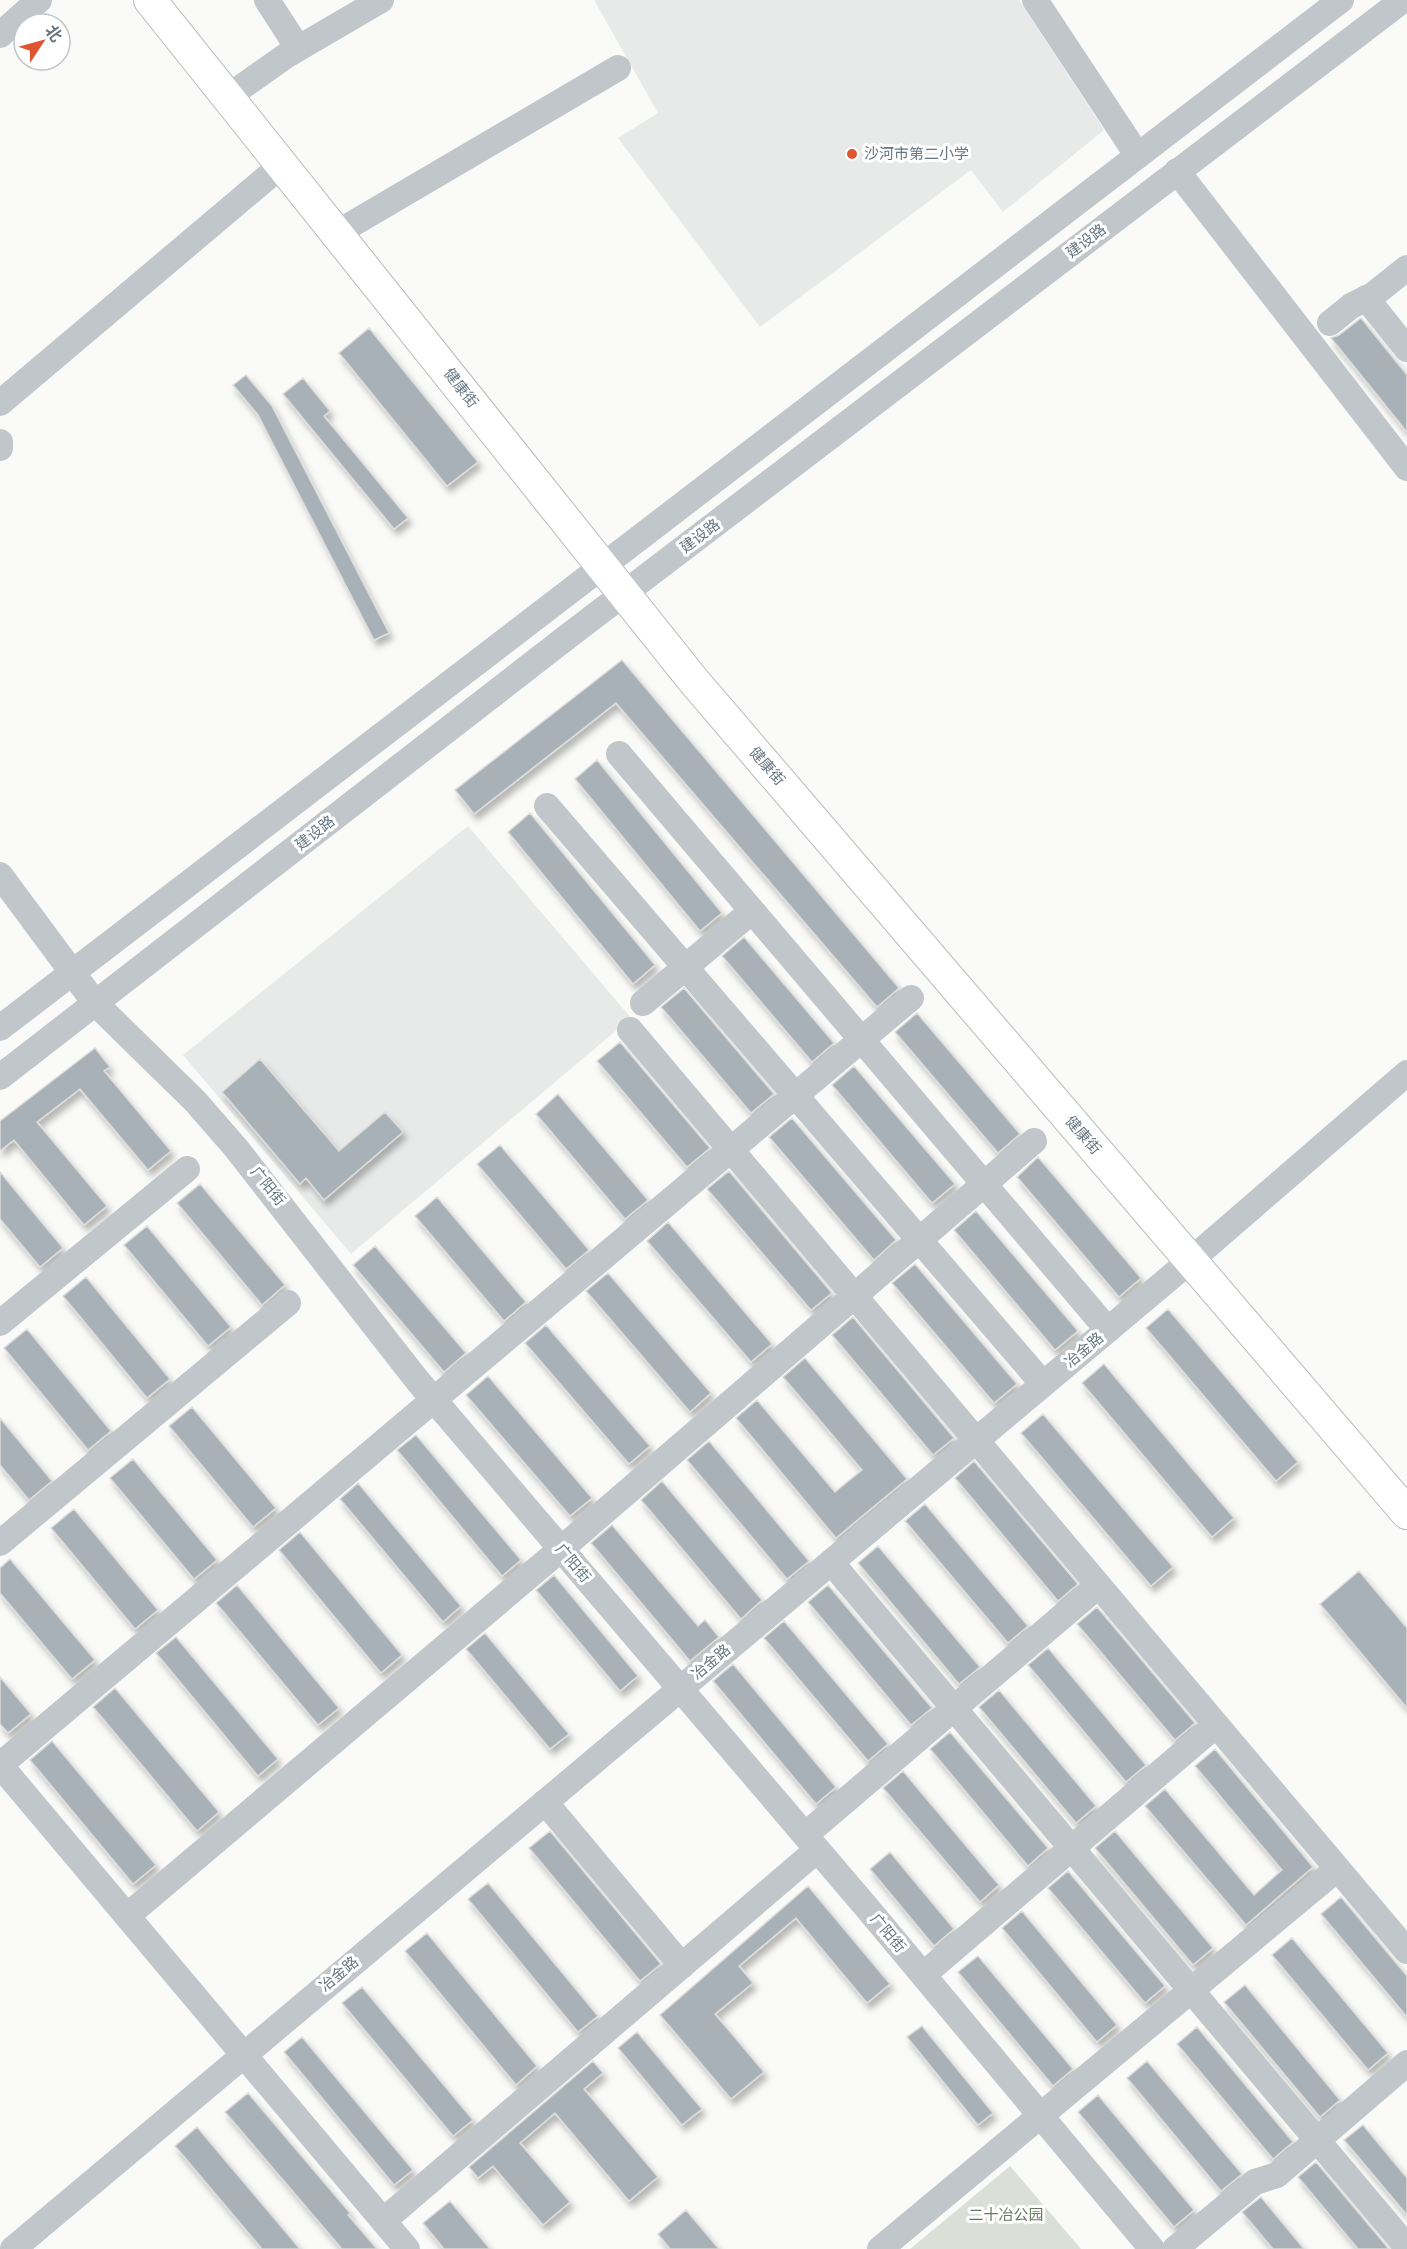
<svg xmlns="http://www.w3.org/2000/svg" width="1407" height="2249" font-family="'Golos Text','Noto Sans SC',sans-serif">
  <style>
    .built { fill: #e8e9e9 }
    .green { fill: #dadfd7 }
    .building { fill: #a8b1b7; stroke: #dcdcda; stroke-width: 1.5; filter: url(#shadow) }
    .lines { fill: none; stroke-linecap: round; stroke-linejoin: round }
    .major-casing { stroke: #b5babe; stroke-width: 34 }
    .minor { stroke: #c1c6ca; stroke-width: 26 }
    .major { stroke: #fff; stroke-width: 32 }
    .poi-dot { fill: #e05531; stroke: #fff; stroke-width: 2 }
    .labels { text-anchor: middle; stroke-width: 6; stroke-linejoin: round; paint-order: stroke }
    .poi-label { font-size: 15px; fill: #657682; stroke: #fff; text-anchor: start }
    .street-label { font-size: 15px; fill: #657682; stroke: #fff }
    .park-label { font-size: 15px; fill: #687a64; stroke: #fff }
  </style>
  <defs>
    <filter id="shadow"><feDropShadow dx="3.5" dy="6" stdDeviation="3" flood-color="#0004"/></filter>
  </defs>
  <rect width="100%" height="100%" fill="#fafaf8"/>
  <!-- built -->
  <path class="built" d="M594,0H1019L1104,130L1003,212L971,170L760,327L618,138L658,113Z
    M468,826L631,1018L351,1254L183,1055Z"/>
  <!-- green -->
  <path class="green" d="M1010,2166L1081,2249H910Z"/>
  <!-- building -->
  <path class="building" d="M1361,318L1407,375V432L1331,338L1339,335Z
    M369,328L478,462L447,486L339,353Z
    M246,375L272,406L389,633L374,640L258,415L233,385Z
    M303,378L330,411L324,416L408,518L394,529L283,394Z
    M622,660L899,988L877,1007L616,703L474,814L455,790Z
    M597,760L722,913L700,931L575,779Z
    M530,813L655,965L633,984L508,832Z
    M744,937L834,1043L812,1062L722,956Z
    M684,988L774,1094L751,1113L661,1007Z
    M917,1013L1020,1134L998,1153L895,1032Z
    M620,1042L710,1148L687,1167L597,1061Z
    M95,1048L110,1067L104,1071L171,1151L148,1170L80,1089L37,1122L107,1206L84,1225L14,1140L0,1151V1121Z
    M260,1059L339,1151L385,1112L403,1132L324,1200L306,1178L300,1184L222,1092Z
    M854,1066L955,1184L932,1203L832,1085Z
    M558,1094L648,1200L625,1219L536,1114Z
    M792,1118L896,1240L874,1260L769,1137Z
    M500,1145L589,1250L566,1269L477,1164Z
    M1038,1157L1141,1278L1119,1297L1017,1177Z
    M729,1171L832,1293L811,1310L707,1189Z
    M0,1172L63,1248L40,1267L0,1219Z
    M200,1184L285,1285L262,1305L177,1203Z
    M437,1197L526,1302L504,1321L415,1216Z
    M976,1211L1078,1331L1055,1350L954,1230Z
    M668,1222L772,1344L751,1362L647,1241Z
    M147,1226L231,1327L208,1346L124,1245Z
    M375,1246L466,1353L444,1372L353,1265Z
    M915,1264L1017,1384L994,1403L892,1283Z
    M608,1273L711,1393L690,1412L586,1291Z
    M86,1277L170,1379L147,1398L63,1296Z
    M1168,1309L1298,1462L1276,1481L1146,1328Z
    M853,1317L954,1438L933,1455L832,1335Z
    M546,1325L650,1446L629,1464L525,1343Z
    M27,1329L111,1431L88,1450L4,1348Z
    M805,1358L907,1479L836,1538L736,1418L757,1400L835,1492L862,1470L783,1377Z
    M1104,1364L1234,1518L1212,1537L1082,1383Z
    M488,1376L592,1498L570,1516L466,1395Z
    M192,1407L276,1508L253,1527L169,1426Z
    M1043,1414L1173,1567L1151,1586L1021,1433Z
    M0,1418L52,1481L29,1500L0,1465Z
    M416,1435L521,1560L502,1576L397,1450Z
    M709,1441L809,1561L787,1579L687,1460Z
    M133,1459L217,1560L194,1579L110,1478Z
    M974,1461L1078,1584L1058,1601L955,1478Z
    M662,1481L762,1600L741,1619L641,1500Z
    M358,1483L461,1606L443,1622L340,1499Z
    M925,1504L1028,1626L1008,1643L905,1521Z
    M74,1509L158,1610L135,1629L51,1528Z
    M612,1525L698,1626L705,1620L719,1637L690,1661L591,1543Z
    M300,1532L402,1655L381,1673L279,1550Z
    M878,1546L980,1667L959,1684L858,1563Z
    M10,1559L95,1660L72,1679L0,1593V1568Z
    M1359,1571L1407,1628V1708L1320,1604Z
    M554,1575L638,1676L620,1691L536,1590Z
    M237,1585L339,1708L318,1725L216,1603Z
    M828,1585L932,1708L911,1725L808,1602Z
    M1097,1607L1195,1723L1175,1740L1077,1624Z
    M784,1621L888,1744L868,1761L764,1638Z
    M485,1633L569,1734L550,1749L466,1649Z
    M176,1637L278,1759L258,1776L156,1653Z
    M1048,1648L1146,1765L1126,1782L1028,1665Z
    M733,1664L836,1787L816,1804L713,1681Z
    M0,1677L31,1714L8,1733L0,1724Z
    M115,1688L219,1812L197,1831L93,1707Z
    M999,1690L1096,1806L1076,1823L979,1707Z
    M950,1732L1048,1848L1028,1866L930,1749Z
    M52,1741L156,1865L133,1884L30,1760Z
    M1215,1749L1313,1867L1246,1925L1145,1806L1165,1789L1254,1895L1282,1870L1195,1766Z
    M903,1771L999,1885L980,1902L883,1788Z
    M550,1831L661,1964L640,1981L529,1848Z
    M1115,1831L1213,1948L1193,1965L1095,1848Z
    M890,1852L954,1929L934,1946L870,1869Z
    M1068,1871L1165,1986L1145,2003L1048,1888Z
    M488,1883L598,2016L578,2032L468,1899Z
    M808,1886L890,1984L867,2003L796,1918L739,1966L753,1983L715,2014L764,2072L731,2099L660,2015Z
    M1341,1897L1407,1976V2017L1321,1914Z
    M1022,1911L1117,2025L1097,2042L1002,1928Z
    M427,1933L537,2066L516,2085L405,1951Z
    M1292,1938L1388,2053L1368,2070L1272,1955Z
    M978,1956L1073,2069L1053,2086L958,1972Z
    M1245,1985L1340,2100L1320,2117L1224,2002Z
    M362,1987L473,2120L453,2136L342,2003Z
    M922,2026L993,2113L978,2125L907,2037Z
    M1197,2027L1293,2142L1273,2159L1177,2044Z
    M637,2032L702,2109L682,2125L618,2048Z
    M302,2037L413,2170L394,2185L284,2052Z
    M593,2061L603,2073L584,2089L658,2177L629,2201L555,2113L520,2143L570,2202L543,2225L493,2166L478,2178L469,2167Z
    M1147,2061L1242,2174L1221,2191L1127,2078Z
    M248,2093L350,2213L348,2215L377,2249H342L225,2112Z
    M1098,2095L1194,2210L1174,2227L1078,2112Z
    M1363,2125L1407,2178V2215L1344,2140Z
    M197,2127L300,2249H262L175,2146Z
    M1316,2162L1389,2249H1358L1298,2177Z
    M1261,2197L1304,2249H1273L1242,2212Z
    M450,2201L490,2249H444L423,2223Z
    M686,2210L719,2249H670L658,2234Z"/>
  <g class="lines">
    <!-- major casing -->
    <g class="major-casing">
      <path id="major" d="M150,0L693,680L1407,1513"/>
    </g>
    <!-- minor -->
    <path class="minor" d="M267,0L298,48
      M1035,0L1138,156
      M0,35L39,0
      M229,96L287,55L381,0
      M1177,171L1407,468
      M337,233L618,68
      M1366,298L1407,349
      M1330,323L1351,306L1373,295L1407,268
      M0,403L283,164
      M0,442V448
      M619,754L1108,1330
      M547,806L1043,1384
      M0,875L95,1003L195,1101L236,1148L417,1380L868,1909L1152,2249
      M643,1003L752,911
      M0,1028L1341,0
      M630,1030L1407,1951
      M0,1077L567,637L1403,0
      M0,1323L187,1169
      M0,1543L288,1303
      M831,1562L1407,2247
      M0,1765L911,998
      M0,1765L407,2249
      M545,1802L682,1966
      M805,1835L1098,1586
      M127,1916L561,1549L1034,1141
      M923,1975L1216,1725
      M383,2221L817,1850
      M13,2249L1191,1260L1407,1073
      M880,2249L1337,1869
      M1175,2249L1255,2182L1277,2175L1407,2063"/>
    <!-- major -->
    <use href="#major" class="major"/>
  </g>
  <!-- markers -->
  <circle class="poi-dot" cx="852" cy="154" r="6"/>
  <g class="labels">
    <!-- poi labels -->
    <g class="poi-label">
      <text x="864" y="159">沙河市第二小学</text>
    </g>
    <!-- street labels -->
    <g class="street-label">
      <text transform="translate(1086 241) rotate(-37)" y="5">建设路</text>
      <text transform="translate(461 388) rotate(52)" y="5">健康街</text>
      <text transform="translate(700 536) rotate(-37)" y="5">建设路</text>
      <text transform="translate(767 766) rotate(49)" y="5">健康街</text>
      <text transform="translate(315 833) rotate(-38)" y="5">建设路</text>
      <text transform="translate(1083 1135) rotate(49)" y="5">健康街</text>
      <text transform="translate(268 1186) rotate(51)" y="5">广阳街</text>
      <text transform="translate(1084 1350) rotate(-40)" y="5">冶金路</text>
      <text transform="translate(573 1563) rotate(50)" y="5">广阳街</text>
      <text transform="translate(711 1662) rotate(-40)" y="5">冶金路</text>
      <text transform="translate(888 1933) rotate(50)" y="5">广阳街</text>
      <text transform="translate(339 1974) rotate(-40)" y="5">冶金路</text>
    </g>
    <!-- park labels -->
    <g class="park-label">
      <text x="1006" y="2220">二十冶公园</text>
    </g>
  </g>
  <!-- north arrow -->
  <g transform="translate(42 42) rotate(54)"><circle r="28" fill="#ffffff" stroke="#c1c8cd" stroke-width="1.5"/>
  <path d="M0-4.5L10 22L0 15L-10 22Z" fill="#e05531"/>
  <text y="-9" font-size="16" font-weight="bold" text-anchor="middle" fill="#657682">北</text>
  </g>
</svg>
